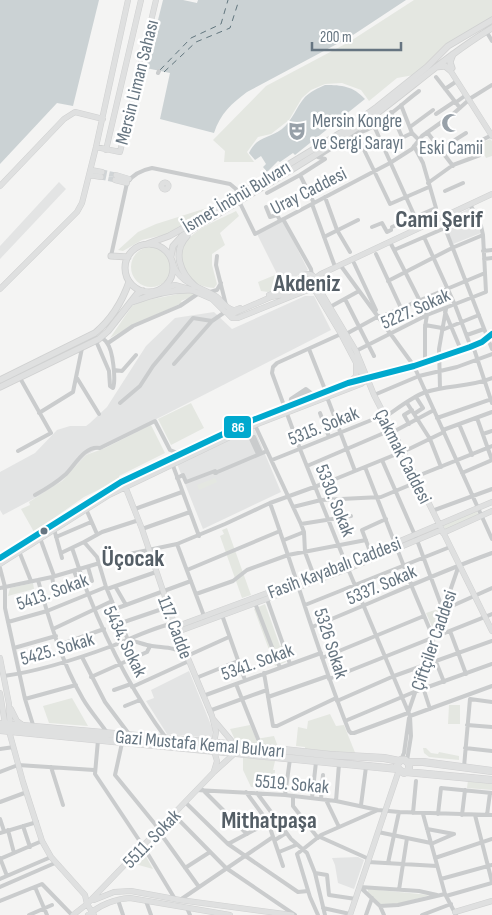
<svg xmlns="http://www.w3.org/2000/svg" width="492" height="915" font-family="'Sofia Sans Condensed',sans-serif">
  <style>
    .built { fill: #e3e4e4 }
    .green { fill: #e4e7e1 }
    .water { fill: #cbd2d4 }
    .lines { fill: none; stroke-linecap: round; stroke-linejoin: round }
    .ferry { stroke: #62767e; stroke-width: 1; stroke-dasharray: 6 5; stroke-linecap: butt }
    .secondary-tunnel { stroke: #d0d4d6; stroke-width: 5; stroke-dasharray: 5 2.5; stroke-linecap: butt }
    .secondary-casing { stroke: #d0d1d1; stroke-width: 6 }
    .primary-casing { stroke: #d0d1d1; stroke-width: 7 }
    .highway-casing { stroke: #d0d0d1; stroke-width: 8 }
    .street { stroke: #cacccd; stroke-width: 4 }
    .secondary { stroke: #dfe0e0; stroke-width: 5 }
    .primary { stroke: #dfe0e0; stroke-width: 5.5 }
    .highway { stroke: #dfe0e0; stroke-width: 7 }
    .bus-1-casing { stroke: #fff; stroke-width: 10 }
    .bus-1 { stroke: #00a9ce; stroke-width: 6 }
    .bus-dot { fill: #667581; stroke: #fff; stroke-width: 2 }
    .labels { text-anchor: middle; stroke-width: 5; stroke-linejoin: round; paint-order: stroke }
    .street-label { font-size: 19px; fill: #667581; stroke: #fff }
    .poi-label { font-size: 19px; fill: #667581; stroke: #fff; text-anchor: start }
    .district-label { font-size: 24px; font-weight: bold; fill: #545e66; stroke: #fff }
    .line-badge { stroke: #fff; stroke-width: 2 }
    .badge-label { font-size: 14px; text-anchor: middle; font-weight: bold; fill: #fff }
  </style>
  <rect width="100%" height="100%" fill="#f4f4f3"/>
  <!-- built -->
  <path class="built" d="M59,182L66,189L0,259V246Z
    M470,208L481,233L453,244L444,221Z
    M283,220L308,270L282,284L257,234Z
    M305,296H314L331,330L86,455L67,476L52,489L3,515L0,510V472L35,453L57,430L70,426H86L90,423L107,407L146,346L175,318L214,312L232,329Z
    M254,428L281,492L203,529L177,464Z
    M189,671L213,730L212,738L167,734L146,701L154,698L151,690Z
    M358,857L364,860L354,889L338,883L335,865L332,858Z"/>
  <!-- green -->
  <path class="green" d="M414,0H492V18L444,47L414,75L397,78L369,101L361,90L342,83L325,84L311,90L302,98L289,120L271,134L258,137L247,152L254,162H224L225,151L213,140L266,86L349,42Z
    M490,139L492,141V156L486,158L479,144Z
    M213,206L202,215L167,234L142,240L123,251L118,250L138,232L156,224Z
    M236,211L239,216L220,233L225,245L212,254V265L217,284L214,288C200,287 193,283 186,271C166,238 213,223 236,211Z
    M131 267a20 20 0 1 1 40 0a20 20 0 1 1-40 0Z
    M275,275L280,287L268,292L261,291L258,282Z
    M188,292L199,294L181,301L182,303L133,325L110,338L132,306L143,301Z
    M191,403L204,428L171,445L158,419Z
    M151,425L165,453L119,476L120,479L84,497L34,532L21,509L30,505L29,502L62,481L86,455L105,448Z
    M215,478L217,482L199,490L197,485Z
    M476,510L479,515L446,531L443,525Z
    M227,528L251,595L242,598L220,536L224,534L222,530Z
    M33,583L34,589L8,596L10,588Z
    M265,604L280,646L282,645L286,659L285,660L286,662L275,666L254,609Z
    M441,608L434,631L426,613Z
    M72,698L88,726L49,723L43,706Z
    M449,705H460V724H448Z
    M330,714L336,726L344,725L356,755L305,750V747L296,746L298,727L307,729L308,721Z
    M250,725L256,739L274,736L278,747L236,742L230,729Z
    M423,748H426L431,753L438,754L439,752L459,756V760L429,757L424,753Z
    M243,757L275,761L273,770H275L274,783H272L271,789L251,787L243,770Z
    M468,780L492,783V790L467,788Z
    M144,853L153,869L135,864Z
    M368,889L430,895L398,904H380L368,892Z"/>
  <!-- water -->
  <path class="water" d="M0,0H99L73,106L57,103L0,164Z
    M163,0H183L197,3L198,0H406L350,37L247,92C232,103 220,114 214,133L160,119L170,73L146,68Z
    M325,85C342,85 353,86 365,99L295,155L293,153L280,162L278,161L267,172L263,167L266,164L261,156L255,160L249,153C257,136 268,139 282,129C293,120 296,107 305,97C310,92 318,88 325,85Z"/>
  <g class="lines">
    <!-- ferry -->
    <path class="ferry" d="M160,70L191,38L221,24L228,0
      M164,72L196,42L230,28L239,0"/>
    <!-- secondary-tunnel -->
    <path class="secondary-tunnel" d="M102,172L116,175
      M101,177L115,180"/>
    <!-- secondary casing -->
    <g class="secondary-casing">
      <path id="secondary" d="M450,70L492,136
        M96,147L120,152L156,0
        M106,150L141,0
        M91,170L102,172
        M89,175L101,177
        M116,175L129,179
        M115,180L127,183
        M161.5 186a3.5 3.5 0 1 1 7 0a3.5 3.5 0 1 1-7 0Z
        M0,186L64,119L75,112L103,119
        M492,194L321,274L317,277L315,282L356,351L374,395L403,451L492,631
        M173,264C179,284 202,287 217,297C222,301 226,308 233,310C236,310 237,309 240,308
        M300 282a8 8 0 1 1 16 0a8 8 0 1 1-16 0Z
        M313,287L341,334L362,374
        M0,289L77,212L82,203L96,147L128,0
        M161,289L175,285L189,289L212,299L225,312L232,314L271,297L281,295L290,297L308,290
        M269,295L300,281
        M227,313L232,318H238L290,297
        M350,382L356,376V363
        M125,486L142,529L177,632L212,716L216,732L214,743
        M443,533L492,511
        M0,558L121,482L253,420L348,383L366,379
        M0,564L109,495L255,425L361,384L368,379
        M175,627L346,564L492,502
        M177,632L348,569L441,530
        M0,658L9,704L10,728
        M0,693L5,724L9,731L23,782L42,841L51,857L85,895L87,904
        M11,709L17,721L24,726
        M213,719L235,745
        M214,751L217,761L214,771
        M94,900L114,892L131,891L180,900L292,915
        M87,904L214,772L235,753
        M455,912L492,901
        M73,915L87,904L94,915
        M88,915C100,905 114,899 130,898L230,915
        M350,915L399,770"/>
    </g>
    <!-- primary casing -->
    <g class="primary-casing">
      <path id="primary" d="M436,67L445,66L450,70
        M452,68L450,62L453,54
        M187,236C172,252 180,273 195,286
        M125 268a24 24 0 1 1 48 0a24 24 0 1 1-48 0Z
        M147,244L169,236L187,226L342,132L377,107L427,67L448,46L492,20
        M111,256L128,257
        M171,256L173,246L182,236C236,202 292,171 345,136C396,103 440,59 492,28
        M132,302C150,295 172,289 192,290
        M0,380L95,333C112,319 122,302 129,282
        M0,387L99,339L108,331L137,294L143,291"/>
    </g>
    <!-- highway casing -->
    <g class="highway-casing">
      <path id="highway" d="M0,724L218,743L330,755L384,758L399,761
        M0,730L398,769L404,773L409,769V764L405,760H401L397,764L398,769
        M408,762H423L492,771
        M406,772L492,780"/>
    </g>
    <!-- street -->
    <path class="street" d="M486,31L492,41
      M158,73L159,71
      M436,77L460,108
      M445,89L457,81
      M455,103L466,95
      M401,105L412,133L419,140
      M391,112L402,137
      M436,114L454,102
      M374,126L415,217
      M410,127L433,110
      M355,131L390,204L429,187
      M427,132L453,166
      M383,147L412,133
      M439,150L466,133
      M300,175L314,203
      M428,183L453,165L480,155L474,144L492,135
      M445,191L463,183
      M267,193L300,175L325,159L318,157L356,133C372,133 405,101 419,91
      M325,197L337,230L350,252
      M239,201L255,234L390,163L412,149L422,136L453,114L471,98L492,85
      M312,204L334,264
      M266,207L270,217L277,215L280,220
      M283,219L311,269L312,276
      M372,227L382,223L387,232L391,230
      M392,227L436,208L423,163L414,146
      M324,237L358,220
      M424,237L455,305L469,342L473,346L492,403
      M390,242L427,315L425,327V362
      M394,250L445,228L492,349
      M483,251L492,250
      M376,254L401,308
      M111,256L127,183C133,174 142,170 152,168L230,184L236,189L238,196
      M217,256L216,265L226,305
      M484,259L492,258
      M354,263L376,310
      M341,266L414,366L492,539
      M388,281L452,248L483,235
      M210,292L217,290L221,283
      M345,299L374,356
      M330,307L359,291
      M445,312L461,350
      M380,317L485,273
      M425,325L442,328
      M442,330L479,315
      M341,334L277,363L273,367L272,373L300,449L346,564L410,716L411,736L407,761
      M346,334L379,316
      M467,335L484,329
      M96,341L109,371L110,386L113,388C116,380 113,350 107,343C106,340 103,339 101,337
      M108,343L133,326L180,306L199,293
      M309,349L326,392
      M356,351L427,315L486,292L483,235L481,226L470,204
      M174,364L212,321
      M114,370L122,371L136,355
      M77,378L99,414
      M368,379C394,371 420,364 446,355C463,350 479,346 492,334
      M440,388L439,349L446,309
      M374,395L419,376L457,367L492,354
      M295,397L309,393
      M327,397L355,471
      M120,403L140,386L153,366L193,318L212,321L225,312
      M407,403L430,439L441,467
      M290,405L291,399L306,389L315,396
      M39,413L73,392L82,348
      M320,413L329,437
      M414,414L423,408L416,397
      M385,417C397,409 413,396 426,392C448,385 470,387 492,378
      M437,418L492,399
      M254,423L301,524L304,532L305,552L314,576
      M409,424L404,415L412,410
      M459,424L472,455
      M443,430L492,412
      M393,432L434,410
      M483,434L492,431
      M254,437L251,439L258,454
      M254,437L261,453
      M18,451L51,433L20,378
      M272,460L384,415
      M382,460L417,540L443,610
      M172,463L199,536
      M307,466L391,430
      M365,467L412,587L433,637
      M215,473L267,451
      M462,473L492,460L477,418
      M415,477L492,446
      M177,478L183,475L186,482L215,471L216,473
      M35,495C46,489 57,482 66,474C75,465 85,445 100,448L155,421L170,450L180,454
      M270,503C297,578 319,656 349,731L351,733H354L408,713
      M293,507L321,500L381,497L417,482
      M86,509L97,534
      M135,509L182,492
      M432,511L492,489
      M301,524L351,516
      M54,529L62,558
      M142,529L190,512
      M56,537L91,522
      M40,538L54,576
      M284,540L304,532
      M84,542L97,557L106,587L128,640C136,641 144,645 152,646C167,648 173,646 187,656L229,637
      M177,544L204,616
      M72,548C78,564 82,580 89,596C109,646 134,695 166,738
      M19,551L31,581
      M61,553L84,542L102,532L139,520
      M371,554L362,530L386,519
      M88,567L92,581
      M0,568L5,587V608L25,699L34,728
      M187,570L280,531
      M74,571L79,584
      M52,577L54,587L78,581
      M38,580C49,620 62,663 83,699C90,711 100,722 108,734
      M115,586L126,605
      M0,588L52,577L134,553L177,544L225,524L270,503L328,482L409,449L444,432
      M107,589L156,572
      M196,594L233,581L247,570L288,555L366,540
      M267,599L290,664
      M255,603L280,668
      M305,605L450,547
      M115,609L191,581
      M443,610L492,588
      M222,615L245,680
      M8,622L47,611L106,587
      M121,623L168,607
      M312,627C372,603 431,575 492,553
      M53,629L112,601
      M450,631L466,674
      M59,645L104,629
      M14,648L56,636
      M82,657L105,702L129,734
      M322,658L424,616
      M436,662L444,682
      M264,673L273,726H277L336,698
      M4,676C41,671 77,659 112,646C133,638 152,628 174,623
      M91,677L147,652L150,646
      M196,678L238,661
      M420,678L430,709
      M329,679L492,614
      M236,684L258,739
      M132,687L189,661
      M114,690L131,684
      M203,696L321,653
      M268,697L328,676
      M25,699L76,685
      M470,699L492,702
      M337,701L394,676L492,641
      M125,706L140,700
      M209,711L267,690
      M408,713L459,565
      M410,716L492,686
      M345,721L414,692L492,664
      M467,725L492,727
      M98,740L95,774L143,846L175,899
      M122,743L115,775L159,829
      M465,748L492,751
      M0,749L14,747
      M401,760L404,753L409,718
      M51,767L63,805
      M464,767L470,699
      M0,772L18,765L94,770
      M196,790L285,795L336,801L378,810L399,812L492,815
      M203,790L247,834
      M246,792L268,822L283,866
      M257,793L291,839L307,853L315,873L325,915
      M285,795L290,759
      M293,796V806L318,838
      M312,798L316,762
      M321,799L323,775
      M326,800L339,827
      M336,801L339,764
      M0,802L27,792
      M185,802L228,844L275,819
      M361,805L366,767
      M413,813L416,781
      M173,814L226,868L295,915
      M423,814L445,894L456,915
      M438,814L441,788L492,793
      M462,815L465,790
      M475,815L492,882
      M487,815L490,793
      M0,819L4,831
      M23,826L30,847
      M427,829L454,834
      M8,830L14,853
      M158,830L199,887
      M378,832L431,843
      M0,833L37,822
      M320,837L369,859
      M275,840L286,833
      M228,844L298,892L308,891
      M431,844L454,834
      M279,852L296,845
      M0,858L7,876
      M435,858L492,839
      M0,859L42,841
      M368,862L437,866
      M388,863L399,812
      M185,868L210,852
      M315,873L327,875L329,895L356,899
      M0,879L51,857
      M441,879L492,865
      M0,887L55,863
      M35,887L47,915
      M360,887L419,891L437,895
      M360,887L380,906L384,915
      M399,890L407,838
      M446,896L492,883
      M118,900L123,915
      M180,900L273,837
      M0,901L42,884L72,915
      M146,901L151,915
      M380,906L398,905L445,894
      M187,908L190,915
      M323,908L350,914
      M29,915L52,905
      M318,915L310,897L297,854L321,835L378,810
      M366,915L372,898
      M422,915L451,904"/>
    <!-- secondary -->
    <use href="#secondary" class="secondary"/>
    <!-- primary -->
    <use href="#primary" class="primary"/>
    <!-- highway -->
    <use href="#highway" class="highway"/>
    <!-- bus-1 casing -->
    <g class="bus-1-casing">
      <path id="bus-1" d="M0,558L121,482L253,420L348,383L414,366L470,347L482,342L492,334"/>
    </g>
    <!-- bus-1 -->
    <use href="#bus-1" class="bus-1"/>
  </g>
  <!-- icons -->
  <defs>
    <g id="mosque-bare" transform="scale(1.5)"><path d="M3.5-4.9A6 6 0 1 0 3.5 4.9A5 5 0 1 1 3.5-4.9Z" fill="#98a1a9" stroke="#fff" stroke-width="2.5" paint-order="stroke"/></g>
    <g id="theatre-bare" transform="scale(1.5)"><path d="M-5-5.5Q0-4 5-5.5V0Q5 5 0 6Q-5 5-5 0ZM-3.3-2.5H-1v1.5H-3.3ZM1-2.5H3.3v1.5H1ZM-2.8 1Q0 5.5 2.8 1Z" fill="#98a1a9" stroke="#fff" stroke-width="2.5" paint-order="stroke"/></g>
  </defs>
  <g fill-rule="evenodd">
    <use href="#mosque-bare" x="451" y="123"/>
    <use href="#theatre-bare" x="297" y="131"/>
  </g>
  <!-- markers -->
  <circle class="bus-dot" cx="44" cy="531" r="4.5"/>
  <g class="labels">
    <!-- street labels -->
    <g class="street-label">
      <text transform="translate(136 82) rotate(-76)" y="7">Mersin Liman Sahası</text>
      <text transform="translate(308 190) rotate(-27)" y="7">Uray Caddesi</text>
      <text transform="translate(236 196) rotate(-31)" y="7">İsmet İnönü Bulvarı</text>
      <text transform="translate(415 308) rotate(-24)" y="7">5227. Sokak</text>
      <text transform="translate(323 425) rotate(-22)" y="7">5315. Sokak</text>
      <text transform="translate(404 456) rotate(63)" y="7">Çakmak Caddesi</text>
      <text transform="translate(336 500) rotate(68)" y="7">5330. Sokak</text>
      <text transform="translate(334 567) rotate(-21)" y="7">Fasih Kayabalı Caddesi</text>
      <text transform="translate(381 584) rotate(-23)" y="7">5337. Sokak</text>
      <text transform="translate(52 591) rotate(-20)" y="7">5413. Sokak</text>
      <text transform="translate(176 627) rotate(69)" y="7">117. Cadde</text>
      <text transform="translate(433 640) rotate(-71)" y="7">Çiftçiler Caddesi</text>
      <text transform="translate(126 641) rotate(64)" y="7">5434. Sokak</text>
      <text transform="translate(332 643) rotate(72)" y="7">5326 Sokak</text>
      <text transform="translate(57 648) rotate(-16)" y="7">5425. Sokak</text>
      <text transform="translate(257 661) rotate(-20)" y="7">5341. Sokak</text>
      <text transform="translate(200 743) rotate(5)" y="7">Gazi Mustafa Kemal Bulvarı</text>
      <text transform="translate(292 783) rotate(5)" y="7">5519. Sokak</text>
      <text transform="translate(151 838) rotate(-46)" y="7">5511. Sokak</text>
    </g>
    <!-- poi labels -->
    <g class="poi-label">
      <text x="312" y="127">Mersin Kongre<tspan x="312" dy="22">ve Sergi Sarayı</tspan></text>
      <text x="451" y="154" text-anchor="middle">Eski Camii</text>
    </g>
    <!-- district labels -->
    <g class="district-label">
      <text x="439" y="227">Cami Şerif</text>
      <text x="307" y="291">Akdeniz</text>
      <text x="133" y="566">Üçocak</text>
      <text x="269" y="828">Mithatpaşa</text>
    </g>
  </g>
  <rect class="line-badge" x="223" y="415" width="29" height="24" rx="5" fill="#00a9ce"/>
  <g class="badge-label">
    <text x="238" y="432">86</text>
  </g>
  <!-- scale -->
  <path d="M312 42v8h89v-8" fill="none" stroke="#667581" stroke-width="2.5"/>
  <text x="320" y="42" font-size="15" fill="#667581" stroke="#ffffff" stroke-width="4" paint-order="stroke">200 m</text>
</svg>
